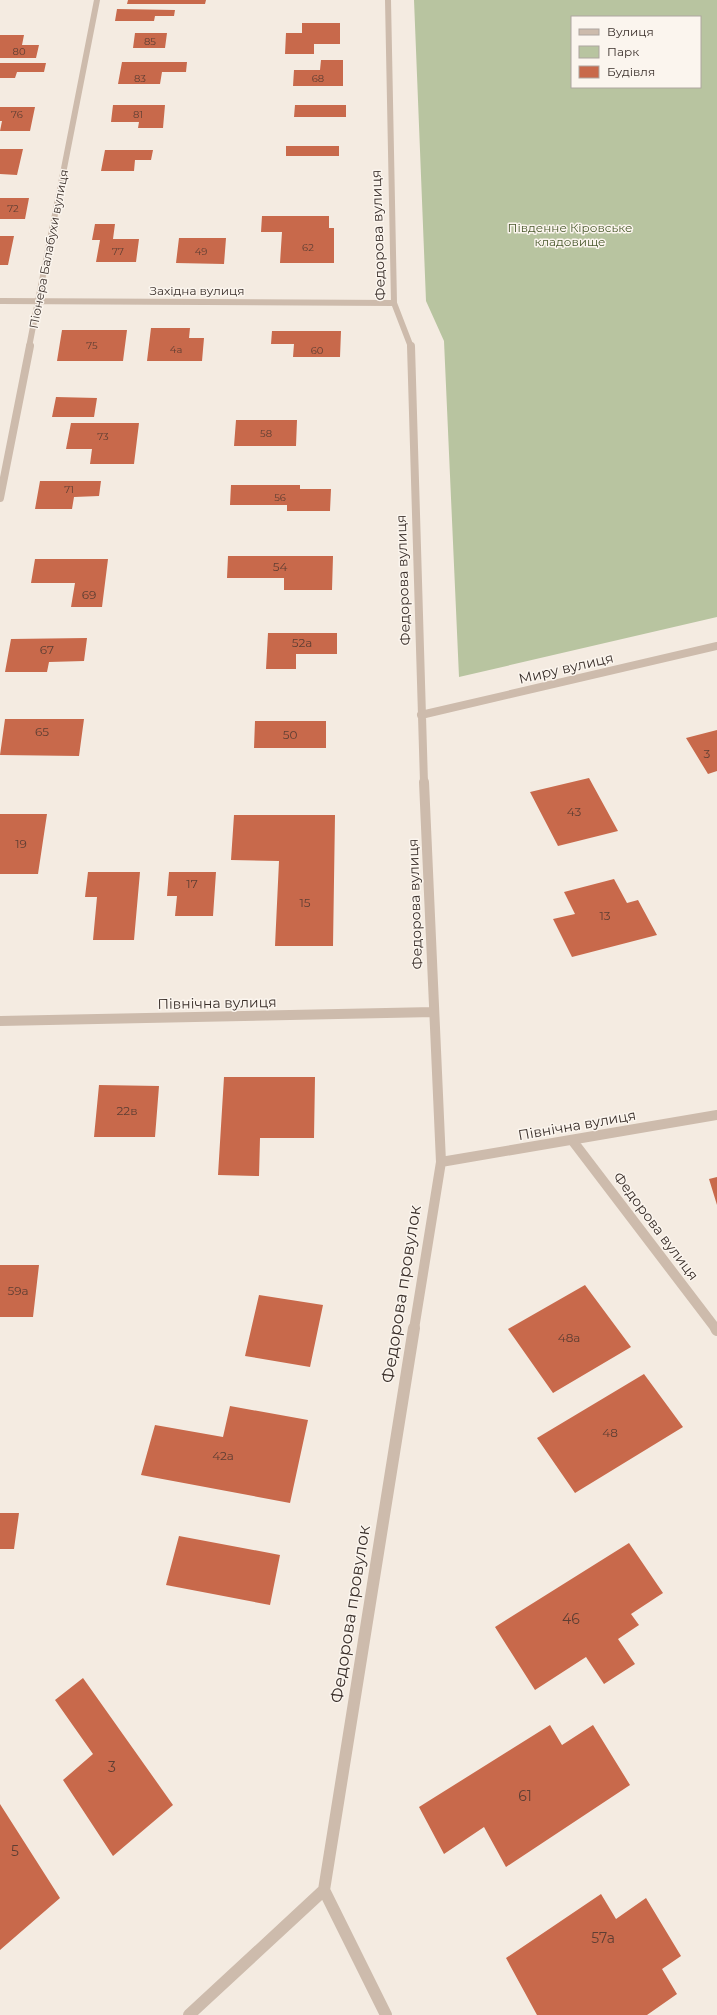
<svg xmlns="http://www.w3.org/2000/svg" width="717" height="2015" font-family="Montserrat,sans-serif">
  <style>
    .green { fill: #b8c4a0; fill-rule: evenodd }
    .building { fill: #c8694b }
    .lines { fill: none; stroke-linecap: round; stroke-linejoin: round }
    .minor-far3 { stroke: #cdbbac; stroke-width: 6 }
    .minor-far2 { stroke: #cdbbac; stroke-width: 8 }
    .minor-far1 { stroke: #cdbbac; stroke-width: 10 }
    .minor { stroke: #cdbbac; stroke-width: 12 }
    .labels { text-anchor: middle; stroke-width: 3; stroke-linejoin: round; paint-order: stroke }
    .far-number-label { font-size: 10px; fill: #5e3e33 }
    .far-park-label { font-size: 12px; fill: #4a5a2e; stroke: #fbf5ee }
    .far-street-label { font-size: 12px; fill: #3b302b; stroke: #fbf5ee }
    .number-label { font-size: 12px; fill: #5e3e33 }
    .street-label { font-size: 14px; fill: #3b302b; stroke: #fbf5ee }
    .near-number-label { font-size: 14px; fill: #5e3e33 }
    .near-street-label { font-size: 17px; fill: #3b302b; stroke: #fbf5ee }
  </style>
  <rect width="100%" height="100%" fill="#f4ebe1"/>
  <!-- green -->
  <path class="green" d="M414,0H717V617L459,677L444,341L426,301ZM572,17H700V87H572Z"/>
  <!-- building -->
  <path class="building" d="M128,0H206L205,4H127Z
    M117,9L175,10L174,16H155L154,21H115Z
    M302,23H340V44H314V54H285L286,33H302Z
    M135,33H167L165,48H133Z
    M0,35H24L22,45H39L36,58H0Z
    M321,60H343V86H293L294,70H320Z
    M122,62H187L186,72H162L160,84H118Z
    M0,63H46L44,72H17L15,78H0Z
    M113,105H165L163,128H138L139,122H111Z
    M295,105H346V117H294Z
    M0,107H35L30,131H0L2,121H0Z
    M286,146H339V156H286Z
    M0,149H23L17,175L0,174Z
    M105,150H153L151,160H135L134,171H101Z
    M0,198H29L25,219H0Z
    M262,216H329V228H334V263H280L282,232H261Z
    M95,224H115L113,239H139L136,262H96L100,240H92Z
    M0,236H14L8,265H0Z
    M179,238H226L224,264L176,263Z
    M151,328H190L189,338H204L202,361H147Z
    M62,330H127L123,361H57Z
    M272,331H341L340,357H293L294,344H271Z
    M56,397L97,398L94,417H52Z
    M236,420H297L296,446H234Z
    M71,423H139L134,464H90L92,449H66Z
    M40,481H101L99,496L74,497L72,509H35Z
    M231,485H300V489H331L330,511H287V505H230Z
    M228,556H333L332,590H284V578H227Z
    M35,559H108L102,607H71L75,583H31Z
    M268,633H337V654H296V669H266Z
    M87,638L84,661L49,662L47,672H5L11,639Z
    M5,719H84L79,756L0,755Z
    M255,721H326V748H254Z
    M717,730V771L708,774L686,738Z
    M589,778L618,831L558,846L530,792Z
    M0,814H47L38,874H0Z
    M234,815H335L333,946H275L279,861L231,860Z
    M88,872H140L134,940H93L97,897H85Z
    M169,872H216L213,916H175L177,896H167Z
    M614,879L627,903L638,900L657,935L572,957L553,919L575,914L564,892Z
    M224,1077H315L314,1138H260L259,1176L218,1175Z
    M99,1085L159,1086L155,1137H94Z
    M717,1177V1205L709,1179Z
    M0,1265H39L33,1317H0Z
    M585,1285L631,1347L553,1393L508,1329Z
    M259,1295L323,1305L310,1367L245,1356Z
    M644,1374L683,1427L575,1493L537,1438Z
    M230,1406L308,1420L290,1503L141,1475L155,1425L223,1437Z
    M0,1513H19L14,1549H0Z
    M179,1536L280,1555L270,1605L166,1585Z
    M629,1543L663,1593L631,1614L639,1625L618,1639L635,1664L604,1684L586,1657L535,1690L495,1627Z
    M83,1678L173,1805L113,1856L63,1780L93,1754L55,1700Z
    M550,1725L562,1745L593,1725L630,1785L506,1867L484,1827L444,1854L419,1807Z
    M0,1804L60,1898L0,1950Z
    M601,1894L616,1919L646,1898L681,1956L662,1969L677,1994L647,2015H537L506,1958Z"/>
  <g class="lines">
    <!-- minor-far3 -->
    <path class="minor-far3" d="M388,0L394,303L411,347
      M0,301L394,303
      M29,347L97,0"/>
    <!-- minor-far2 -->
    <path class="minor-far2" d="M411,346L424,783
      M0,498L30,346
      M421,715L717,646"/>
    <!-- minor-far1 -->
    <path class="minor-far1" d="M0,1021L434,1012
      M572,1140L716,1329
      M441,1162L717,1115
      M414,1329L441,1162L424,782"/>
    <!-- minor -->
    <path class="minor" d="M716,1328L717,1330
      M324,1890L386,2015
      M189,2015L324,1890L414,1328"/>
  </g>
  <g class="labels">
    <!-- far-number labels -->
    <g class="far-number-label">
      <text x="150" y="45">85</text>
      <text x="19" y="55">80</text>
      <text x="140" y="82">83</text>
      <text x="318" y="82">68</text>
      <text x="17" y="118">76</text>
      <text x="138" y="118">81</text>
      <text x="13" y="212">72</text>
      <text x="308" y="251">62</text>
      <text x="118" y="255">77</text>
      <text x="201" y="255">49</text>
      <text x="92" y="349">75</text>
      <text x="176" y="353">4а</text>
      <text x="317" y="354">60</text>
      <text x="266" y="437">58</text>
      <text x="103" y="440">73</text>
      <text x="69" y="493">71</text>
      <text x="280" y="501">56</text>
    </g>
    <!-- far-park labels -->
    <g class="far-park-label">
      <text x="570" y="232">Південне Кіровське<tspan x="570" dy="14">кладовище</tspan></text>
    </g>
    <!-- far-street labels -->
    <g class="far-street-label">
      <text transform="translate(49 249) rotate(-79)" y="4">Піонера Балабухи вулиця</text>
      <text x="197" y="295">Західна вулиця</text>
    </g>
    <!-- number labels -->
    <g class="number-label">
      <text x="280" y="571">54</text>
      <text x="89" y="599">69</text>
      <text x="302" y="647">52а</text>
      <text x="47" y="654">67</text>
      <text x="42" y="736">65</text>
      <text x="290" y="739">50</text>
      <text x="707" y="758">3</text>
      <text x="574" y="816">43</text>
      <text x="21" y="848">19</text>
      <text x="192" y="888">17</text>
      <text x="305" y="907">15</text>
      <text x="605" y="920">13</text>
      <text x="127" y="1115">22в</text>
      <text x="18" y="1295">59а</text>
      <text x="569" y="1342">48а</text>
      <text x="610" y="1437">48</text>
      <text x="223" y="1460">42а</text>
    </g>
    <!-- street labels -->
    <g class="street-label">
      <text transform="translate(378 235) rotate(-92)" y="5">Федорова вулиця</text>
      <text transform="translate(403 580) rotate(-92)" y="5">Федорова вулиця</text>
      <text transform="translate(566 668) rotate(-13)" y="5">Миру вулиця</text>
      <text transform="translate(415 904) rotate(-92)" y="5">Федорова вулиця</text>
      <text transform="translate(217 1003) rotate(-1)" y="5">Північна вулиця</text>
      <text transform="translate(577 1125) rotate(-10)" y="5">Північна вулиця</text>
      <text transform="translate(656 1226) rotate(53)" y="5">Федорова вулиця</text>
    </g>
    <!-- near-number labels -->
    <g class="near-number-label">
      <text x="571" y="1624">46</text>
      <text x="112" y="1772">3</text>
      <text x="525" y="1801">61</text>
      <text x="15" y="1856">5</text>
      <text x="603" y="1943">57а</text>
    </g>
    <!-- near-street labels -->
    <g class="near-street-label">
      <text transform="translate(401 1294) rotate(-81)" y="6">Федорова провулок</text>
      <text transform="translate(350 1614) rotate(-81)" y="6">Федорова провулок</text>
    </g>
  </g>
  <!-- legend -->
  <rect x="571" y="16" width="130" height="72" fill="#fbf5ee" stroke="#aea6a0"/>
  <rect x="579" y="29" width="20" height="6" fill="#cdbbac" stroke="#aea6a0"/>
  <text x="607" y="36" font-size="12" fill="#3b302b">Вулиця</text>
  <rect x="579" y="46" width="20" height="12" fill="#b8c4a0" stroke="#aea6a0"/>
  <text x="607" y="56" font-size="12" fill="#3b302b">Парк</text>
  <rect x="579" y="66" width="20" height="12" fill="#c8694b" stroke="#aea6a0"/>
  <text x="607" y="76" font-size="12" fill="#3b302b">Будівля</text>
</svg>
